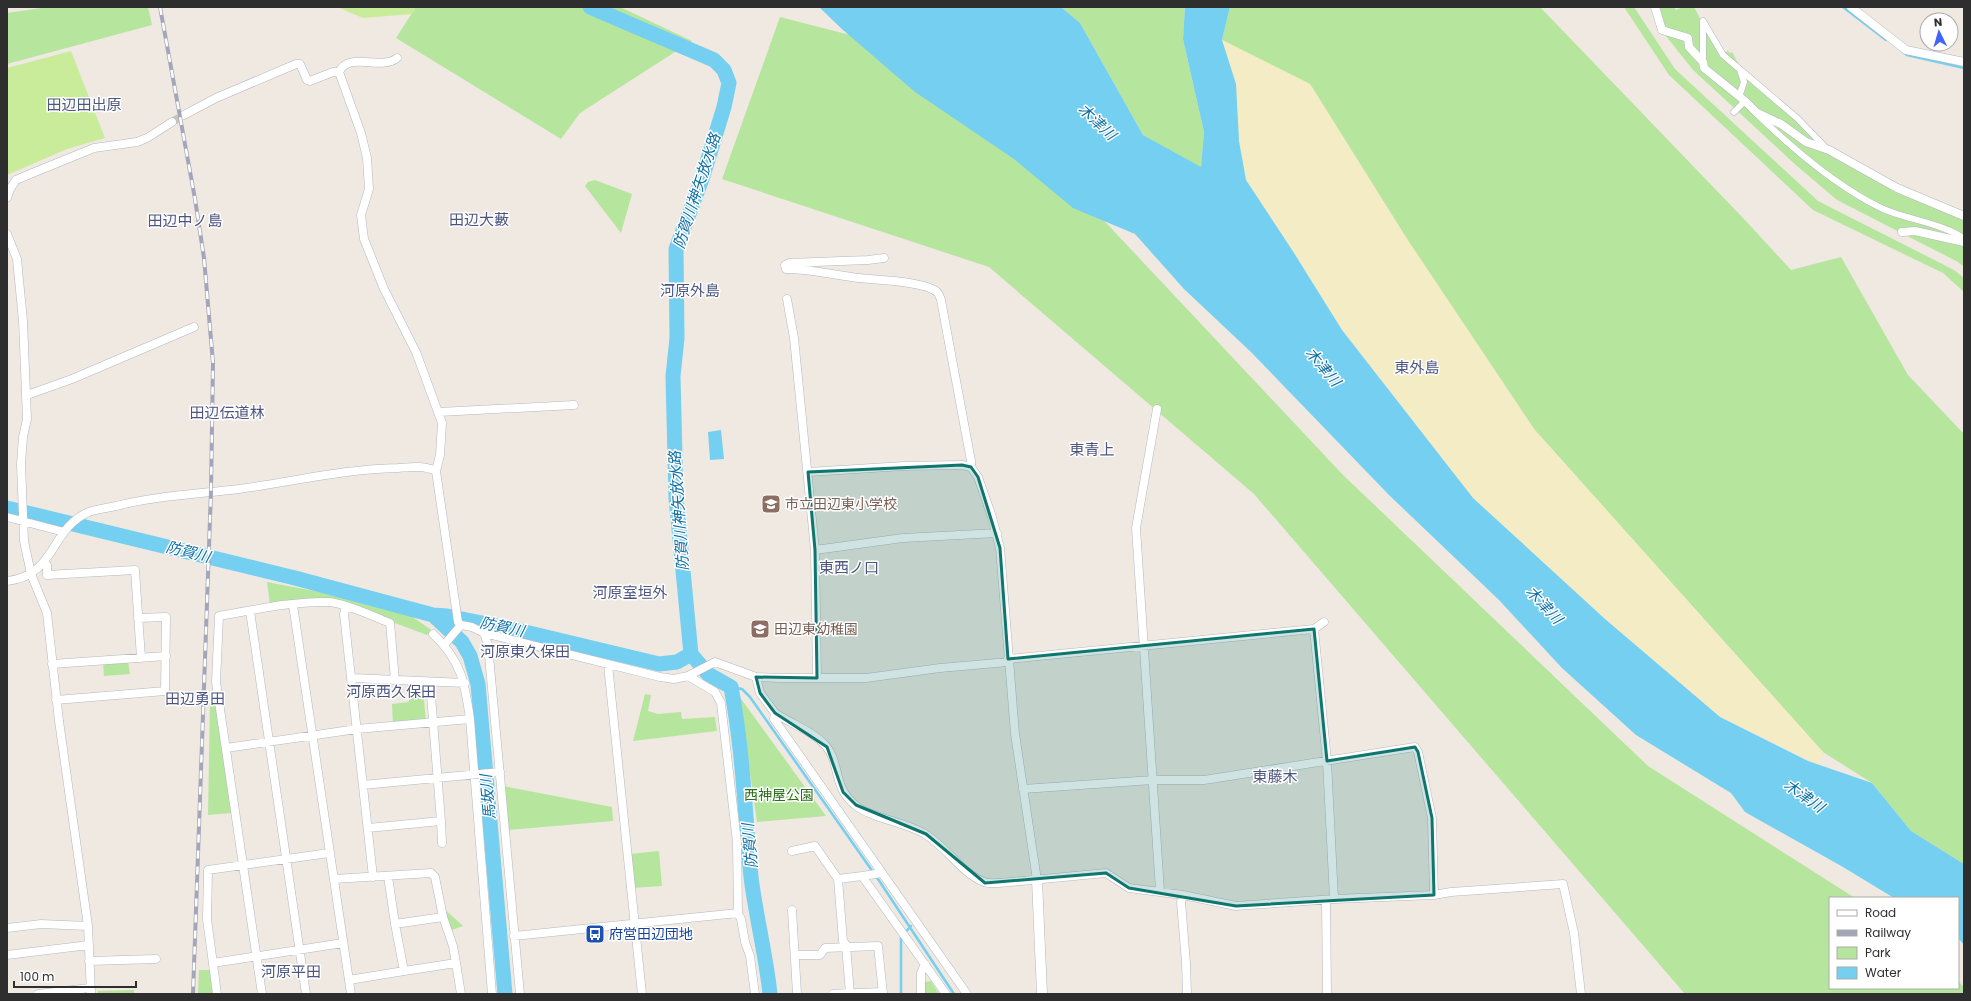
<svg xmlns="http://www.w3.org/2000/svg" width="1971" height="1001" font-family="Poppins,'Noto Sans JP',sans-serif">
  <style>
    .green { fill: #b6e59e }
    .sand { fill: #f3ecc5 }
    .pitch { fill: #c9ec9a }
    .water { fill: #75cff0 }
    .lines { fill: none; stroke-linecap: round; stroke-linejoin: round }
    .stream { stroke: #75cff0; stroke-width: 2.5 }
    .river { stroke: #75cff0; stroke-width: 15 }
    .minor-tunnel { stroke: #c8c4bd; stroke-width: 8; stroke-dasharray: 8 4; stroke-linecap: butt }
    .pedestrian-casing { stroke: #b4b7c1; stroke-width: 7 }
    .minor-casing { stroke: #b4b7c1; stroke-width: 9 }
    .tertiary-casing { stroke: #b4b7c1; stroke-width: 11 }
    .pedestrian { stroke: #fff; stroke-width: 6 }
    .minor { stroke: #fff; stroke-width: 8 }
    .tertiary { stroke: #fff; stroke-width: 10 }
    .rail-casing { stroke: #a3a6b8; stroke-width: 4 }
    .rail { stroke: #fff; stroke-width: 2.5; stroke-dasharray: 8; stroke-linecap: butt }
    .marked { fill: #0f766e; fill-opacity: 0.2; stroke: #0f766e; stroke-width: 3; stroke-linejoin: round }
    .labels { text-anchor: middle; stroke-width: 3; stroke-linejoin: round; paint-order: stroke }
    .education-label { font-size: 14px; fill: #785e54; stroke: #fff; text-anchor: start }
    .park-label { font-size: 14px; fill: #2c6e1b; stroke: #fff }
    .transit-label { font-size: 14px; fill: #164399; stroke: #fff; text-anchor: start }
    .neighbourhood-label { font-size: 15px; fill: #4d5680; stroke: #fff }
    .water-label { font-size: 15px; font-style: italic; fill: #0d6fa3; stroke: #fff }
  </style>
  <rect width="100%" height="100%" fill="#efe9e1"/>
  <!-- green -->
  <path class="green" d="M48,7H148L152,25L7,64V13Z
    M416,7H620L692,41L580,113L561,139L396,38Z
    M1061,7H1185L1183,39L1204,132L1201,168L1143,135L1080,23Z
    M1230,7H1540L1744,219L1791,270L1841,257L1908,375L1964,434V864L1911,831L1872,783L1823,752L1534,429L1407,239L1310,84L1222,40Z
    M1624,7H1634L1675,69L1818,201L1954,270L1964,278V292L1943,273L1813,210L1669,75Z
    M1660,7H1674L1676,10L1683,7H1694L1719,54L1728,51L1730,53L1732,52L1739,65L1796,119L1826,151L1964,218V267L1958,262L1837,200L1797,166L1693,70L1662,31Z
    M780,17L955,62L1342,474L1648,766L1855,898H1830V988H1958V981L1964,987V994H1685L1254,494L989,267L722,179Z
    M595,180L632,194L621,233L585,186L588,182Z
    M267,582L330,594L411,616L433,631L427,635L331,599L270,604Z
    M128,661L130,674L104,676L103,663Z
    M407,686L423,689L426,722L393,725L392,704L409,702Z
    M645,694L651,695L648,711L658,714L681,712L682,719L715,717L717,731L633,741Z
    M739,696L826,816L757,822Z
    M210,700H215L232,813L208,815Z
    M503,786L612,807L613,821L507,830Z
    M659,851L662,886L632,888L629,854Z
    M441,906L463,926L449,931Z
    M199,970H210L213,994H198Z
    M931,981L939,994H924V982Z
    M134,990V994H98V991Z"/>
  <!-- sand -->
  <path class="sand" d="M1222,40L1310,84L1407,239L1534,429L1823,752L1819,765L1720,717L1605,619L1473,498L1342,330L1294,253L1246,180Z"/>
  <!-- pitch -->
  <path class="pitch" d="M337,7H416L412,14L363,18Z
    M71,51L105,138L67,149L7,175V68Z"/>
  <!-- water -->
  <path class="water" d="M819,7H1061L1080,23L1143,135L1201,167L1204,132L1183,39L1185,7H1230L1222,40L1236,84L1239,141L1246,180L1294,253L1342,330L1473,498L1605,619L1720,717L1808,761L1872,783L1911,831L1964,864V945L1958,938V898H1894L1843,867L1745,812L1731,793L1636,735L1562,668L1499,600L1389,495L1252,353L1184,289L1135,234L1073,208L1014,159L915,92L843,30Z
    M721,430L724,459L710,460L708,432Z"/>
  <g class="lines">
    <!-- stream -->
    <path class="stream" d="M1843,7L1886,40
      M1903,52L1907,55L1964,68
      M731,687L742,689L750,697L873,872
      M876,876L954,994
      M901,994V937L911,926"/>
    <!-- river -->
    <path class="river" d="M590,7L714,60L724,70L729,83L724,107L702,179L676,249L677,338L673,376L676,498L691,654
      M7,508L295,578L433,615L447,616L521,631L659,664L677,662L691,654
      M433,615L462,642L470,656L478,684L505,994
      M691,654L708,674L731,687C743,750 745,814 751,877C756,917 766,955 770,994"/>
    <!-- minor-tunnel -->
    <path class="minor-tunnel" d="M172,122L184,115"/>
    <!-- pedestrian casing -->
    <g class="pedestrian-casing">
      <path id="pedestrian" d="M1703,21L1723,55L1797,118L1827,149
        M1703,21V62
        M1739,97L1744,82L1740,70
        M1734,112L1745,101
        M1759,116C1795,151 1836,186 1881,208C1904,219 1946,224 1964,239"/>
    </g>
    <!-- minor casing -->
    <g class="minor-casing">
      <path id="minor" d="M1655,7L1662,30L1688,38L1689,47L1703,62L1704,68L1745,101L1757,113L1781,124L1806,142L1829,150L1897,188L1964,216
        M1851,7L1906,50L1964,62
        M397,58C381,71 349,51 339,72L361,133L367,158L369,189L361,215L364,239L384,289L416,352L442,423L440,455L436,471L458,622L461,625
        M184,115L216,98L296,64H300L307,80L310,81L333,72H339
        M7,198L10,189L16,180L30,174L94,148L137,142L147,138L172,122
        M1902,232L1915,231L1964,242
        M7,234L17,259L23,321L27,419L23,437L21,464L24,541L31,574L47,613L59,721L88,926L91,994
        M884,258L868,260L789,263L785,265L786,269C811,269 834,275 859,278C876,280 924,281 937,292C939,293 940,298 941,300L971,461V467
        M787,299L794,338L815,550L817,678
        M27,395L72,379L194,327
        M1157,409L1136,528L1160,891
        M439,412L574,405
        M808,472L904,466L962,465L971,467L978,477L992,517L1000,548L1015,734L1037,880
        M7,517L64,532
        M815,550L903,538L997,533
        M44,563L47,565V575L135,570L141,658
        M7,581C56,576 50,528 89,512C98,509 107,508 116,506C156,496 197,494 239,489C292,482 344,469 398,468C411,467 424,465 436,471
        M293,605L351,994
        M346,607L344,614L373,877
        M250,611L306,994
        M461,625L472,627L484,633L660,677L674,679L688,676
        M1314,629L1327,761L1334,899
        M484,633L488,645L520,994
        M433,634C461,660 465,683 470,719L492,994
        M444,645L461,625
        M1008,659L1314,629L1324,622
        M52,664L166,656
        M608,665L642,994
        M756,677L760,693L775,713L774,719L967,994
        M352,678L465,683
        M430,683L441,821
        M56,700L165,691L166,617L138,618
        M775,713C791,724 813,731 826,746C841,764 832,786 855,805C875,820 904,821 925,834C947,847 961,873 984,882C988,884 995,883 999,883L1106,873L1129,888L1183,895L1236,906L1334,899L1434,895L1451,892L1563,884L1574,933L1581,994
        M226,748L357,729L470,719
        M363,785L500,772
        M1023,789L1153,780H1204L1415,747L1418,752L1432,818L1434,895
        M368,828L441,821L442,843
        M792,851L815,846L838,879L843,941L846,945L850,994
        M388,876L395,924L443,917
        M862,876L882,873
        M334,879L431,873L435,877L443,917L453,946L456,963
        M838,879L862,876L946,994
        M1183,895L1181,902L1186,963L1187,994
        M1326,900L1327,994
        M792,910L797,994
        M7,928L41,924L88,926
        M514,936L738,913
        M7,955L89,945
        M796,955H820L825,948L878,946L883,994
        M89,961L156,959
        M213,963L343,943
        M404,971L456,963L461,994
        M349,980L404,971L395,924
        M38,994L90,988
        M217,994L207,919L208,870L329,853
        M262,994L216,682L219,616C254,610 293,601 329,602C345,603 375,617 390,623L395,680
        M755,994L750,956L745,942L741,919L738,913L737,842L721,703L715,692L688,676L715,662L756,677L780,678H866L940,668L1008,662
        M833,994L883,992
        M921,994V973L925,964"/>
    </g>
    <!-- tertiary casing -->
    <g class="tertiary-casing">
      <path id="tertiary" d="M1037,880L1042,994"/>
    </g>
    <!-- pedestrian -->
    <use href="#pedestrian" class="pedestrian"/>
    <!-- minor -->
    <use href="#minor" class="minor"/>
    <!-- tertiary -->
    <use href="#tertiary" class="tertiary"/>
    <!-- rail casing -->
    <g class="rail-casing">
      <path id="rail" d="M160,7L195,199L204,258L213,363L211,491L193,994"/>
    </g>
    <!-- rail -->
    <use href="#rail" class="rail"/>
  </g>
  <!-- marked area -->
  <path class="marked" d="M962,465L971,467L978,477L1000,548L1008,659L1314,629L1327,761L1415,747L1418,752L1432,818L1434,895L1236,906L1129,888L1106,873L985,883L926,834L856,805L843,792L827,747L775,713L760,693L756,677L817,678L815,550L808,472Z"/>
  <!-- icons -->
  <defs>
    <g id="school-square" transform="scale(1)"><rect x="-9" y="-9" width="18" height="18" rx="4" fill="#8d6e63" stroke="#fff"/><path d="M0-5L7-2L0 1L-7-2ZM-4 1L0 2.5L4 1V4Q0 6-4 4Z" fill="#fff"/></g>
    <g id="bus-square" transform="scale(1)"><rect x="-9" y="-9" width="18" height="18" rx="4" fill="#1a4fb4" stroke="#fff"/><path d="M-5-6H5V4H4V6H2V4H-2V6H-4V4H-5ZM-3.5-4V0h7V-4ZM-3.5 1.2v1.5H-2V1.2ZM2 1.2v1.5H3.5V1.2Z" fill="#fff"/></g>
  </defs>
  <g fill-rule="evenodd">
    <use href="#school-square" x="771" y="504"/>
    <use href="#school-square" x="760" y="629"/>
    <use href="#bus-square" x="595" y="934"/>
  </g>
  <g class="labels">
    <!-- education labels -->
    <g class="education-label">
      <text x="785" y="509">市立田辺東小学校</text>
      <text x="774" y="634">田辺東幼稚園</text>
    </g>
    <!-- park labels -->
    <g class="park-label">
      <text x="779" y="800">西神屋公園</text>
    </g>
    <!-- transit labels -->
    <g class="transit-label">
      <text x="609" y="939">府営田辺団地</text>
    </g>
    <!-- neighbourhood labels -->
    <g class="neighbourhood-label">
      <text x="84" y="110">田辺田出原</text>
      <text x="479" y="225">田辺大藪</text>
      <text x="185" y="226">田辺中ノ島</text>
      <text x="690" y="296">河原外島</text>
      <text x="1417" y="373">東外島</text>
      <text x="227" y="418">田辺伝道林</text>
      <text x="1092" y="455">東青上</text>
      <text x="849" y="573">東西ノ口</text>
      <text x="630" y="598">河原室垣外</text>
      <text x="525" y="657">河原東久保田</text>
      <text x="391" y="697">河原西久保田</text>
      <text x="195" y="704">田辺勇田</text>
      <text x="1275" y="782">東藤木</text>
      <text x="291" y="977">河原平田</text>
    </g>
    <!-- water labels -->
    <g class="water-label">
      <text transform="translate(1097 122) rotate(43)" y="5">木津川</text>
      <text transform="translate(697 191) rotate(-72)" y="5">防賀川神矢放水路</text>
      <text transform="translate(1323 367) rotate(50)" y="5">木津川</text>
      <text transform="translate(679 511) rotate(-94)" y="5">防賀川神矢放水路</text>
      <text transform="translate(188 552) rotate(14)" y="5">防賀川</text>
      <text transform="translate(1544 605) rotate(47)" y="5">木津川</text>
      <text transform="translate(502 627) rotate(12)" y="5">防賀川</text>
      <text transform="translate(1804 796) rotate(35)" y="5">木津川</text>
      <text transform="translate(488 797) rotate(-95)" y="5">馬坂川</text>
      <text transform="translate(750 846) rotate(-95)" y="5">防賀川</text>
    </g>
  </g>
  <!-- border -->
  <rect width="1971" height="1001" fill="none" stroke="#2e2e2e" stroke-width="16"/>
  <!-- legend -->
  <rect x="1829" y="897" width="130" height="92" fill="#ffffff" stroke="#ababab"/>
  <rect x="1837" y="910" width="20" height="6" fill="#ffffff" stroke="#ababab"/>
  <text x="1865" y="917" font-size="12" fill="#2e2e2e">Road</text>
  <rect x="1837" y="930" width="20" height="6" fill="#a3a6b8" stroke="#ababab"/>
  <text x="1865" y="937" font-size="12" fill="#2e2e2e">Railway</text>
  <rect x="1837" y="947" width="20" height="12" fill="#b6e59e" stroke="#ababab"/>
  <text x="1865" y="957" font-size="12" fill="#2e2e2e">Park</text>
  <rect x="1837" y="967" width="20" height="12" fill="#75cff0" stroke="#ababab"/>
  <text x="1865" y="977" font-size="12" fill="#2e2e2e">Water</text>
  <!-- north arrow -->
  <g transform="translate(1939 32) rotate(355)"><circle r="19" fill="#ffffff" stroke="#ababab"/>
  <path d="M0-3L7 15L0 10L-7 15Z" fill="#4264fb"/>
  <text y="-6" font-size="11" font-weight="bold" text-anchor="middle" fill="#2e2e2e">N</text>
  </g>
  <!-- scale -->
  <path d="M14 981v6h122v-6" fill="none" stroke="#2e2e2e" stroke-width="2"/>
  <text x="20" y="981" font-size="12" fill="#2e2e2e" stroke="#ffffff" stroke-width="3" paint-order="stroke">100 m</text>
</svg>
